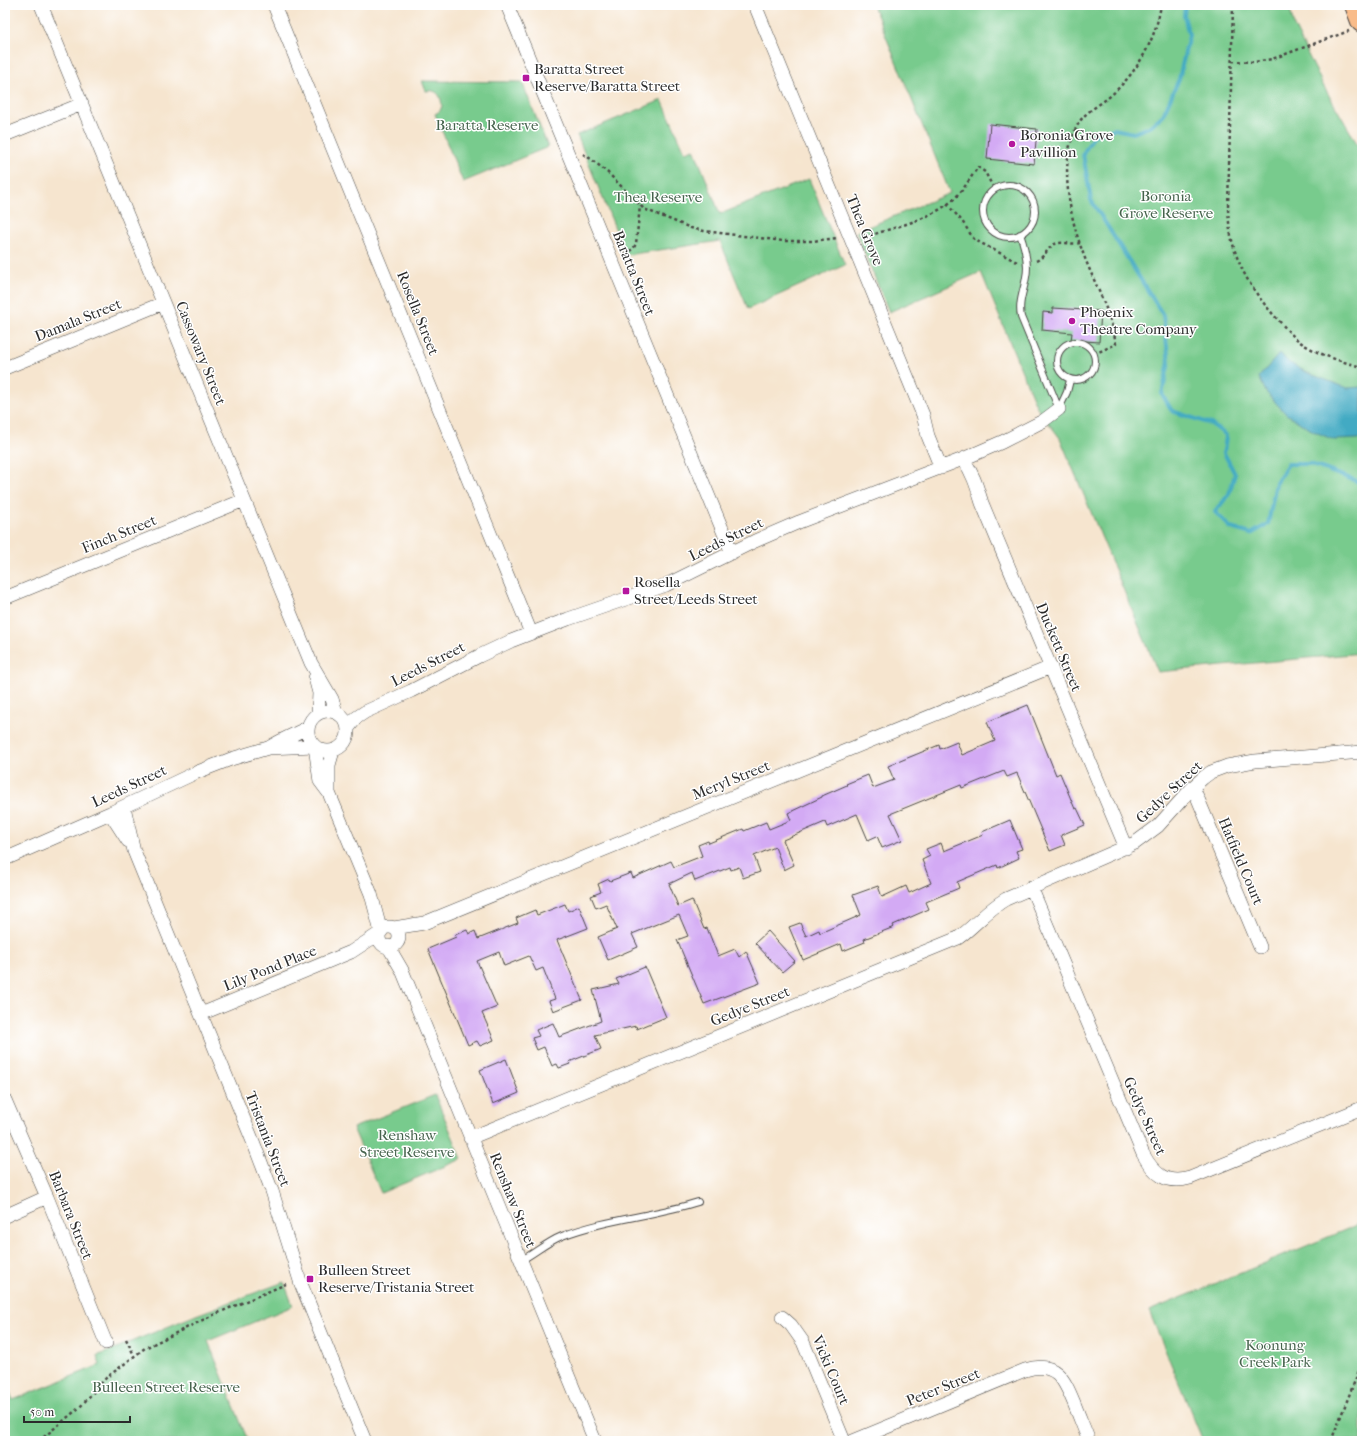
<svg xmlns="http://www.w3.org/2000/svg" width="1367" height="1446" font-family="'IM FELL French Canon',serif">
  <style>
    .green { fill: #78cb8d; stroke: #527b5c }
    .water { fill: #43aac3; stroke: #376a77 }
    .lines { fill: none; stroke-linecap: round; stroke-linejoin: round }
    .stream { stroke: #43aac3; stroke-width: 4 }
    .building { fill: #d3aaf4 }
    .lane-casing { stroke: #494744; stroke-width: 8 }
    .street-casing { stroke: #494744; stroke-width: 14 }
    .highway-casing { stroke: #494744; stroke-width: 24 }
    .path { stroke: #494744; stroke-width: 2.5; stroke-dasharray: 3 3; stroke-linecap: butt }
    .lane { stroke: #fff; stroke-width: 6 }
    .street { stroke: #fff; stroke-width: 13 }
    .highway { stroke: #f9bc8a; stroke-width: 22 }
    .poi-dot { fill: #b5179e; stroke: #fff; stroke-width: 1.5 }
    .labels { text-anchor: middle; stroke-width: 3; stroke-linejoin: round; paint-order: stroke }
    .poi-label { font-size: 15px; fill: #2b2b2b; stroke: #fff; text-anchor: start }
    .park-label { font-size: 15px; fill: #46634d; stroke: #fff }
    .street-label { font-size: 15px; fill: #2b2b2b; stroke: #fff }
  </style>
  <rect width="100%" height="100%" fill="#fff"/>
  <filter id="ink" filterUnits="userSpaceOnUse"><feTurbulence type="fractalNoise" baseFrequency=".025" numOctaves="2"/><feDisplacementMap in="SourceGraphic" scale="8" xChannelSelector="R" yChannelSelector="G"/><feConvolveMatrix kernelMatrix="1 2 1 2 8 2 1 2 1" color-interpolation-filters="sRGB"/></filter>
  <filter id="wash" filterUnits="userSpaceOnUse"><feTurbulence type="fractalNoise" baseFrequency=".012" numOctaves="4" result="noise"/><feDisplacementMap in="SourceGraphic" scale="16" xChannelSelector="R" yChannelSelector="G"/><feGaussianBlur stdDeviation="0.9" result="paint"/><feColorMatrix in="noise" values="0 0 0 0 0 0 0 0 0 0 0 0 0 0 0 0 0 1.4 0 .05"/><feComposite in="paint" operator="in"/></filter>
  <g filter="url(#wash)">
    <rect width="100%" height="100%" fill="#f6e5cf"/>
    <!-- green -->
    <path class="green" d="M873,5H1289L1294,26L1324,87L1362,152V653L1158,672L1060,438L1037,408L981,272L889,312L856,232L950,193Z
      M422,81L522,82L548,147L463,182L435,114L440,111L442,106C441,96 438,89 426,91Z
      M662,100L685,152L694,149L720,214L809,179L845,265L748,309L720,241L626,255L577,135Z
      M435,1095L462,1159L381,1193L353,1128Z
      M1362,1223V1441H1203L1149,1311Z
      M284,1282L293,1306L208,1341L248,1441H5V1381L13,1400L100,1365L97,1356L196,1315Z"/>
    <!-- water -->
    <path class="water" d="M1280,353L1288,362L1308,373L1347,388L1362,387V435L1358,439L1334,440L1313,431L1286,414L1266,392L1259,377Z"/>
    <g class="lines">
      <!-- stream -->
      <path class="stream" d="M1185,5L1184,16L1189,35L1179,79L1163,115L1149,127L1134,133L1114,129L1094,135L1083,154L1091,200L1163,315L1169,362L1162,394L1172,411L1211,424L1226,435L1224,453L1235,474L1229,494L1215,512L1231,528L1251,534L1268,524L1276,483L1288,464H1310L1362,483"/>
    </g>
    <g id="blocks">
      <!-- building -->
      <path class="building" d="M990,124L1037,129L1034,164L987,159Z
        M1053,308L1101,311L1099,342L1071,340L1072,333L1042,330L1043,312L1053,313Z
        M1028,705L1056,775L1060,773L1075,809L1077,808L1085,825L1061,835L1065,845L1050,851L1017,773L1007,777L1004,771L962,788L961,785L890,814L902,840L882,848L877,836L868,840L857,814L827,827L825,822L783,840L794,865L784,870L775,847L754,856L760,872L743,878L739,867L731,870L730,867L695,881L692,873L669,884L678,906L692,900L704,929L707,928L718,956L735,949L739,957L746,951L760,983L704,1004L677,940L688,936L679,915L632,934L638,947L608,960L598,937L617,929L606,904L596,908L591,896L601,892L598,884L609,879L610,881L631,873L633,878L671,861L674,867L702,856L698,845L708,841L709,843L743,829L744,831L766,822L769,829L791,820L788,813L822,797V796L847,785L846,784L868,775L873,788L894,780L888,766L939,745L940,749L957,742L962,755L995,741L987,722Z
        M1010,820L1022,849L1016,851L1019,858L998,868L997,865L957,882L959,888L926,902L929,909L893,925L894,927L864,939L865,942L843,951L841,944L803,960L789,927L800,923L806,936L819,930L820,933L861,915L853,895L878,886L882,897L906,886L909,893L931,883L922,860L930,856L926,849L941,843L944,851L983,835L982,832Z
        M565,904L568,911L579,906L588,928L557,940L582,1000L553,1011L549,1001L555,999L543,968L536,971L529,956L504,966L499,952L477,961L497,1007L482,1013L494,1040L480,1046L477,1041L468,1045L428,949L456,937L455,935L467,930L469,934L475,931L478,939L518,923L516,918L535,910L537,915Z
        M768,931L795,961L782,972L755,943Z
        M645,967L666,1017L637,1029L636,1026L595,1035L601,1049L569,1062L570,1064L559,1068L557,1064L552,1066L544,1047L537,1050L532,1038L539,1036L536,1030L553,1023L559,1037L601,1021L593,990L619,984L616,979Z
        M506,1059L519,1093L493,1104L480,1070Z"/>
    </g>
  </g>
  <g filter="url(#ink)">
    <use href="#blocks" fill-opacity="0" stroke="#494744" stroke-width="1"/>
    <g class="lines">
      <!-- lane casing -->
      <g class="lane-casing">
        <path id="lane" d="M983 211a26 26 0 1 1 52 0a26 26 0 1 1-52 0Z
          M1020,234C1025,248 1029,263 1026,277C1024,291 1018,302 1021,317L1059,409
          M1057 361a19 19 0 1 1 38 0a19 19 0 1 1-38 0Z
          M1059,409L1067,392L1070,380
          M520,1261C535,1253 547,1242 562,1236C606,1219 654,1216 698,1202"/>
      </g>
      <!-- street casing -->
      <g class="street-casing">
        <path id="street" d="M41,5L311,663L332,699L336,712
          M274,5L531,633
          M507,5L732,553
          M755,5L923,415L928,436L941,468
          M5,135L82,104
          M5,368L163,303
          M963,459C973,473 977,487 982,503L1126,848
          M5,598L244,500
          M315,678L319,693L318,713
          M308 731a20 20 0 1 1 40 0a20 20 0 1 1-40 0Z
          M349,727L356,718L365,712L411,691L479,656L511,641L568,619L666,585L755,541L799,522L963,459L1002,442L1043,421L1059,409
          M270,747C282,739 296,734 308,727
          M315,747L320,781L329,793L371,894L381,932
          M1193,787L1260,947
          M329,791V765L333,751
          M124,807L134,851L254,1144L272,1191L301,1284L365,1441
          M110,813L128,841
          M5,859L110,813L195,773L231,759L268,748L314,746
          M1031,887L1143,1154C1154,1174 1166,1185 1190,1178L1362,1108
          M379 937a10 10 0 1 1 20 0a10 10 0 1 1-20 0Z
          M394,928L424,923L1051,667
          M388,946L402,970L595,1441
          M201,1014L351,952L380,933
          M5,1100L47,1197L106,1343
          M470,1138L958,938C975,926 988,909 1006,899L1135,843L1158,826L1193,787L1203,778L1211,772L1227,766L1255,761L1362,752
          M5,1216L47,1197
          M782,1317L791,1325L803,1342L844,1441
          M853,1441L1025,1370C1056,1360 1064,1379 1074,1403C1079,1416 1084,1428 1089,1441"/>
      </g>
      <!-- highway casing -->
      <g class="highway-casing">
        <path id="highway" d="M1356,5L1362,21"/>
      </g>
      <!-- path -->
      <path class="path" d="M1233,5L1228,207C1229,255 1248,288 1281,323C1289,332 1297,341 1308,347C1325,357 1343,362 1362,367
        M1232,61L1254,62L1272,59L1349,31
        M583,154L591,159L607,172L644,209L691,228L704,231L783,241H812L838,238
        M947,204L962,221L973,238L977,241L1017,262
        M864,235L869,236C897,226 934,219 956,197C964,189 971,177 978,167L985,172L994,189
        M624,254L633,249L636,244L640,206
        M1036,261C1045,257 1047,248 1055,244C1062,241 1072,245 1080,243
        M1094,354L1116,344C1111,312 1094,283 1083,253C1069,215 1057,157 1080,121C1087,111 1099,105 1108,98C1137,73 1155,42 1161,5
        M126,1339L134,1355
        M39,1441L80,1407L106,1378L145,1348L211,1316L286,1284
        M1331,1441L1362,1363"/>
      <!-- lane -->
      <use href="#lane" class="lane"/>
      <!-- street -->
      <use href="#street" class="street"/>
      <!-- highway -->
      <use href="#highway" class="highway"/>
    </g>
  </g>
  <!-- markers -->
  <g class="poi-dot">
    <rect x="522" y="74" width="8" height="8" rx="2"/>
    <circle cx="1012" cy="144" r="4"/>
    <circle cx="1072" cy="321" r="4"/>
    <rect x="622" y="587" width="8" height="8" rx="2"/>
    <rect x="306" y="1275" width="8" height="8" rx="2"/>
  </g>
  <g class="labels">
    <!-- poi labels -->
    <g class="poi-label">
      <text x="534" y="74">Baratta Street<tspan x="534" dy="17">Reserve/Baratta Street</tspan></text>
      <text x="1020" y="140">Boronia Grove<tspan x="1020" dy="17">Pavillion</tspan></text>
      <text x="1080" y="317">Phoenix<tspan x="1080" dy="17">Theatre Company</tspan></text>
      <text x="634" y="587">Rosella<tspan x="634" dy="17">Street/Leeds Street</tspan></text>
      <text x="318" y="1275">Bulleen Street<tspan x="318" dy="17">Reserve/Tristania Street</tspan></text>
    </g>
    <!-- park labels -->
    <g class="park-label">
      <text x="487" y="130">Baratta Reserve</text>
      <text x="1166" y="201">Boronia<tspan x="1166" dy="17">Grove Reserve</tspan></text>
      <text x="658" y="202">Thea Reserve</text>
      <text x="407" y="1140">Renshaw<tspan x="407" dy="17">Street Reserve</tspan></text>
      <text x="1275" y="1350">Koonung<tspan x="1275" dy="17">Creek Park</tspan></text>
      <text x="166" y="1392">Bulleen Street Reserve</text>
    </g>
    <!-- street labels -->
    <g class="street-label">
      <text transform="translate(865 230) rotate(68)" y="5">Thea Grove</text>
      <text transform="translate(634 273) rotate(68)" y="5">Baratta Street</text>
      <text transform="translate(418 313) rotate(68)" y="5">Rosella Street</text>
      <text transform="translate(78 320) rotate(-22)" y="5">Damala Street</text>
      <text transform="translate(201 353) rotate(68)" y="5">Cassowary Street</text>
      <text transform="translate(119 534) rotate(-22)" y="5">Finch Street</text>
      <text transform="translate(726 539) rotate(-26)" y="5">Leeds Street</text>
      <text transform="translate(1059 647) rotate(67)" y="5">Duckett Street</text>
      <text transform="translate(428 664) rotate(-27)" y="5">Leeds Street</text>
      <text transform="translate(731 780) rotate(-22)" y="5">Meryl Street</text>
      <text transform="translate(129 786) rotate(-25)" y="5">Leeds Street</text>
      <text transform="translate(1169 792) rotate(-43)" y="5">Gedye Street</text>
      <text transform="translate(1241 861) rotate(67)" y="5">Hatfield Court</text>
      <text transform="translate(270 968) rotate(-22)" y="5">Lily Pond Place</text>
      <text transform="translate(750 1006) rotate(-22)" y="5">Gedye Street</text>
      <text transform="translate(1145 1116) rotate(66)" y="5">Gedye Street</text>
      <text transform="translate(268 1139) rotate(69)" y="5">Tristania Street</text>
      <text transform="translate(513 1200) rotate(68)" y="5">Renshaw Street</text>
      <text transform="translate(71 1215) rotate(68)" y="5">Barbara Street</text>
      <text transform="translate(831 1370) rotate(67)" y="5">Vicki Court</text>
      <text transform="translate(943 1387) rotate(-22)" y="5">Peter Street</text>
    </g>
  </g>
  <!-- margin -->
  <rect width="1367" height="1446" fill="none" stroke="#fff" stroke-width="20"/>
  <!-- scale -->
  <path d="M24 1416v6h106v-6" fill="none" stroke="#2b2b2b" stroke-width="2"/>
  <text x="30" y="1416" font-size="12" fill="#2b2b2b" stroke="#ffffff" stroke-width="3" paint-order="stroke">50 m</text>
</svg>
